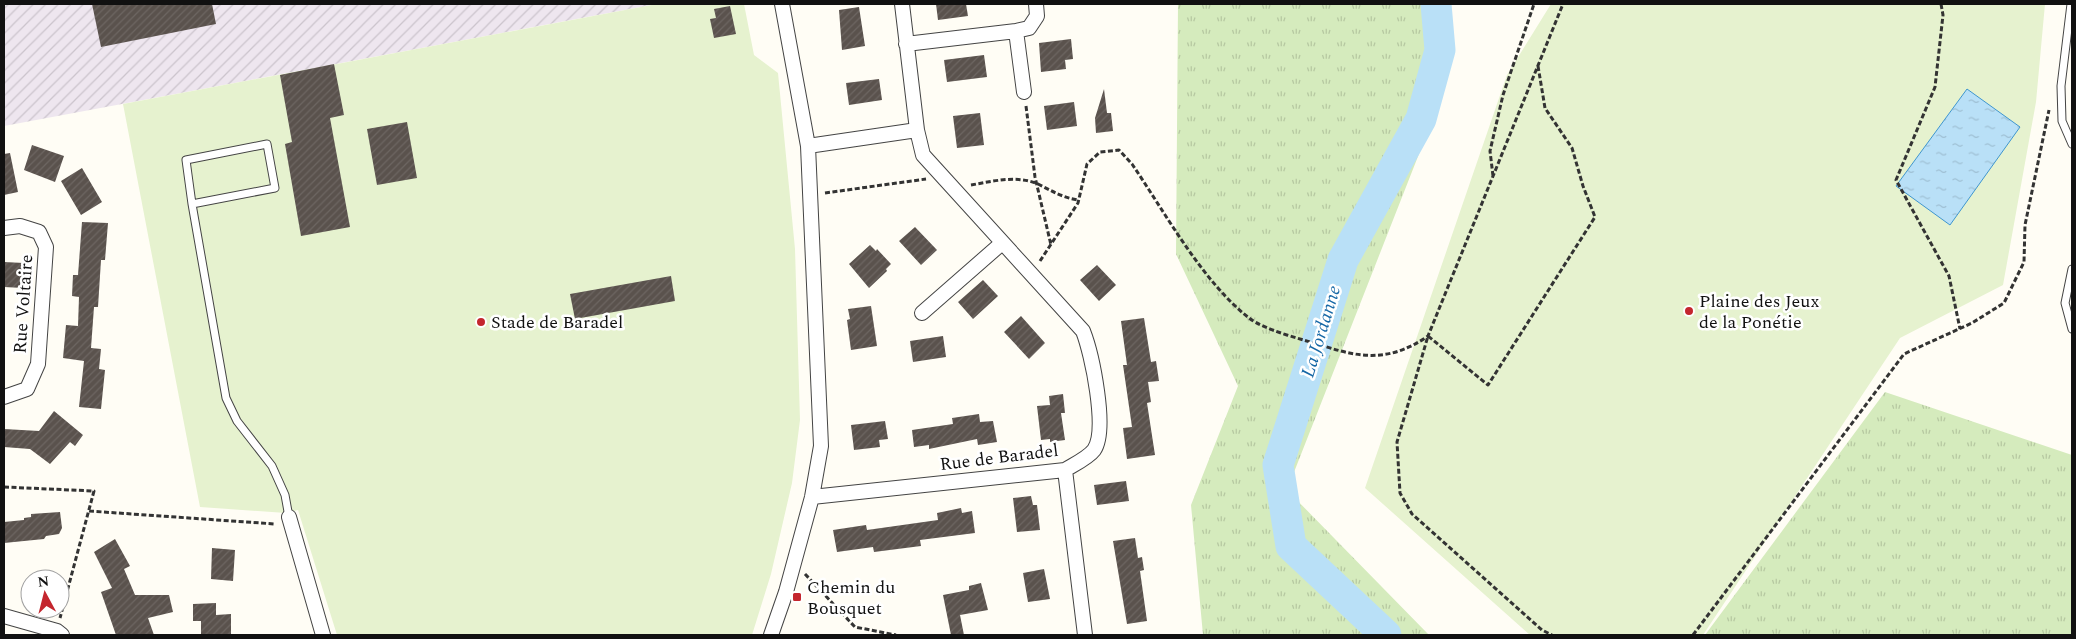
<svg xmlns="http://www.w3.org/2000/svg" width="2076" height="639" font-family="Spectral,serif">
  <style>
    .industrial { fill: url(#industrial-furrows) }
    .grass { fill: url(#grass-tufts) }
    .pitch { fill: #e6f2cf }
    .water { fill: url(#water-ripples); stroke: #3f96cf }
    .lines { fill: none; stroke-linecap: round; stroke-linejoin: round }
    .river { stroke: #b9e0f7; stroke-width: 31 }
    .building { fill: url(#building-hatch) }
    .lane-casing { stroke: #444; stroke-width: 9 }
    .street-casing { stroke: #444; stroke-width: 16 }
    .path { stroke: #333; stroke-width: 3; stroke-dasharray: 5 2.5; stroke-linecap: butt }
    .lane { stroke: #fff; stroke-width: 7 }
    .street { stroke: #fff; stroke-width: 14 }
    .poi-dot { fill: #c4262e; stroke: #fff; stroke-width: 2 }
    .labels { text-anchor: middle; stroke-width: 5; stroke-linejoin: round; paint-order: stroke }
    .poi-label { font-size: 18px; fill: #111; stroke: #fff; text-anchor: start }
    .street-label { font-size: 18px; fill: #111; stroke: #fff }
    .water-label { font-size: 19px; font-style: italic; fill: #1768a6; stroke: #fff }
  </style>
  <defs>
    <pattern id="industrial-furrows" width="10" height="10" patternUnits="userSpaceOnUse" patternTransform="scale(1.25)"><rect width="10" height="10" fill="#eee6ef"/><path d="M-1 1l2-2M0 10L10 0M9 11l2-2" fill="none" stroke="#cbc4cc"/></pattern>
    <pattern id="grass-tufts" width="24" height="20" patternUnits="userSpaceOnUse" patternTransform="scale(1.25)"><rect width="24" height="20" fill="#d5ebbd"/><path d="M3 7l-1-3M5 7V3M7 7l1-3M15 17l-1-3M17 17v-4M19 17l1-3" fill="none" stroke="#b6c8a1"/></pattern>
    <pattern id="water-ripples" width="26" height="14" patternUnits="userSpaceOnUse" patternTransform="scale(1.25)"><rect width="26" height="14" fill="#b9e0f7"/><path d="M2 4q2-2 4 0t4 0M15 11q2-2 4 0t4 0" fill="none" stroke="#9ebfd3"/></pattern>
    <pattern id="building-hatch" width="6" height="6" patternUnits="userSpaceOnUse" patternTransform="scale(1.25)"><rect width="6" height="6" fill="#5a524d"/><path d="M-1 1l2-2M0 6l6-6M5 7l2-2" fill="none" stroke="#6d6662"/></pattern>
  </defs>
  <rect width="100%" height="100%" fill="#fffdf5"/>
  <!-- industrial -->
  <path class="industrial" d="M4,4H657L4,126Z"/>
  <!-- grass -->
  <path class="grass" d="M1178,4H1421L1437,108L1287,490L1429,635H1203L1191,505L1238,386L1176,254Z
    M1885,392L2072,455V635H1705Z"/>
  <!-- pitch -->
  <path class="pitch" d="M657,4H744L754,55L778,73L795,249L800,420L792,483L771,574L752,635H337L298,510L286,513L200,507L123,104Z
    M1551,4H2045L2036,102L2003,285L1900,338L1703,635H1530L1365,488L1507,75Z"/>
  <!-- water -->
  <path class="water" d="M1967,89L2020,127L1950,225L1896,186Z"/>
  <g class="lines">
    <!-- river -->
    <path class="river" d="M1386,635L1291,546L1278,465L1343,260L1421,119L1440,50L1436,4"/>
  </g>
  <!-- building -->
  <path class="building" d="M92,4H212L216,24L101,47Z
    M936,4H966L968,16L938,20Z
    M730,6L736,34L714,38L710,19L716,18L714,9Z
    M859,7L865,46L842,50L839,10Z
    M1071,39L1073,59L1065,60L1066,69L1041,72L1039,43Z
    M984,55L987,77L947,82L944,60Z
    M334,64L344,115L330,118L350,227L301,236L285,144L292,142L280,75Z
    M879,79L882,100L849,105L846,83Z
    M1104,89L1107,113H1111L1113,131L1096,133L1095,118Z
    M1074,102L1077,126L1047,130L1044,106Z
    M980,113L984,145L957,148L953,116Z
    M407,122L417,178L377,185L367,129Z
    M32,145L64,156L55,182L24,170Z
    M10,153L18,192L4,195V154Z
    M82,168L102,202L81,215L61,181Z
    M82,222L108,223L105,260H101L98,307H94L91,348L101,349L99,369L105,370L101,409L79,407L84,361L63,358L66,325L78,326L79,297L72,296L73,275H78Z
    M915,227L937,250L921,265L899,241Z
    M870,245L876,251L877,249L891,264L886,269L887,271L869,288L849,264Z
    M4,262L24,263L23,288L4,287Z
    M1097,265L1116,285L1099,301L1080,280Z
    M671,276L675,301L575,319L570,294Z
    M983,280L998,296L973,319L958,302Z
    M871,306L877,346L851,350L847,320L850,319L848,309Z
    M1021,316L1045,343L1029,359L1004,332Z
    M1144,318L1151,362L1156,361L1159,381L1148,382L1151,402L1147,403L1155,455L1127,459L1123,428L1132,427L1123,365H1127L1121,321Z
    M943,336L946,357L913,362L910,341Z
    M1063,394L1065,413H1061L1065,440L1050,442V439L1041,440L1037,406L1050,405L1049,396Z
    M54,411L83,435L75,446L70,442L50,464L30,449L4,447V429L39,431Z
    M979,414L980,422L993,421L997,442L978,445L977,439L929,449V445L914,447L912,430L953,424L952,418Z
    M885,421L888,439L879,440L880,447L854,450L851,425Z
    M1126,481L1129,501L1097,505L1094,485Z
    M1031,496L1033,505H1037L1040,530L1017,532L1013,498Z
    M961,508L962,513L972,511L975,533L920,540L921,546L874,552L873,547L837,552L833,530L866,525L867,530L938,520L937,513Z
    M60,512L62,528L59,534L46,536L44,539L4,543V522L24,520V518L31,517V514Z
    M1135,538L1138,558L1142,557L1144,570L1140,571L1147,621L1127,624L1113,541Z
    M115,539L130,566L124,569L135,595H169L173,612L148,618L154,635H116L101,592L112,588L94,552Z
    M212,548L235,550L233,581L211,579Z
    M1044,569L1050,599L1028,602L1023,573Z
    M981,583L988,610L960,615L964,635H951L943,595L969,590V586Z
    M216,603V615L231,614V635H201V621H193V604Z"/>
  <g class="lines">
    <!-- lane casing -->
    <g class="lane-casing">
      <path id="lane" d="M2071,4L2061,86L2062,121L2072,144
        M192,204L186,160L267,144L275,188L192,204L226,398L237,421L272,466L285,495L289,517
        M2072,269L2065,303L2072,329"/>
    </g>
    <!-- street casing -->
    <g class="street-casing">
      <path id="street" d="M1016,31L1024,92
        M906,44L1016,31L1029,28L1037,16L1036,4
        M808,146L917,130
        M4,228L20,226L39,232L46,247L38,364L27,389L4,397
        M922,313L1002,243
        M1065,470L1085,635
        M812,497L1065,470C1073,465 1088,458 1094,450C1108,430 1092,354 1083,331L923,155L917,130L902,4
        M289,517L323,635
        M4,616L57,631L62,635
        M771,635L786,592L812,497L821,446L808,146L782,4"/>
    </g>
    <!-- path -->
    <path class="path" d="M1941,4L1943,15L1935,87L1896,180L1949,276L1960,329
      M1538,66L1545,108L1572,148L1583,186L1595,217L1488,385L1428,336L1397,442L1400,493L1412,514L1542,630L1552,635
      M1026,106L1035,177L1051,245
      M1493,176L1490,151L1503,95L1534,4
      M971,185C994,181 1017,175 1038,184C1052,191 1063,198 1079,200
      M825,193L926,179
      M1040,261L1078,203L1087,164L1100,152L1119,150L1132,164C1166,214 1202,281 1249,318C1264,330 1304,340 1324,346C1363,359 1392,361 1428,336L1563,4
      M4,487L94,491L60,618
      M89,511L275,524
      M805,574L855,627L896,635
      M1693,635L1904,354L1972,323L2004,303L2024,262L2025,225L2049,110"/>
    <!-- lane -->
    <use href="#lane" class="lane"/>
    <!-- street -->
    <use href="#street" class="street"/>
  </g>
  <!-- markers -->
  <g class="poi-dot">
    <circle cx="1689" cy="311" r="5"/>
    <circle cx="481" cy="322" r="5"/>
    <rect x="792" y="592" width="10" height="10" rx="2.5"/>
  </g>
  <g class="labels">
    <!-- poi labels -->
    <g class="poi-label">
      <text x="1699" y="307">Plaine des Jeux<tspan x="1699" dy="21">de la Ponétie</tspan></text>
      <text x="491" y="328">Stade de Baradel</text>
      <text x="807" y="593">Chemin du<tspan x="807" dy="21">Bousquet</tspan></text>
    </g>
    <!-- street labels -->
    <g class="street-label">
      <text transform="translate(23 304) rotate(-86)" y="6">Rue Voltaire</text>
      <text transform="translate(999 457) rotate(-7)" y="6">Rue de Baradel</text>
    </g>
    <!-- water labels -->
    <g class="water-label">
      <text transform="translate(1320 331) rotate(-73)" y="7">La Jordanne</text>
    </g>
  </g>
  <!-- border -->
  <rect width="2076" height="639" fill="none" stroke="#111111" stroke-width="10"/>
  <!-- north arrow -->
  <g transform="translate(45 594) rotate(353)"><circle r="24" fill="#ffffff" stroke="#a0a0a0"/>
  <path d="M0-4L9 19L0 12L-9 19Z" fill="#c4262e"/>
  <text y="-8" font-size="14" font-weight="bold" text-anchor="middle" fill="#111111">N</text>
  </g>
</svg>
